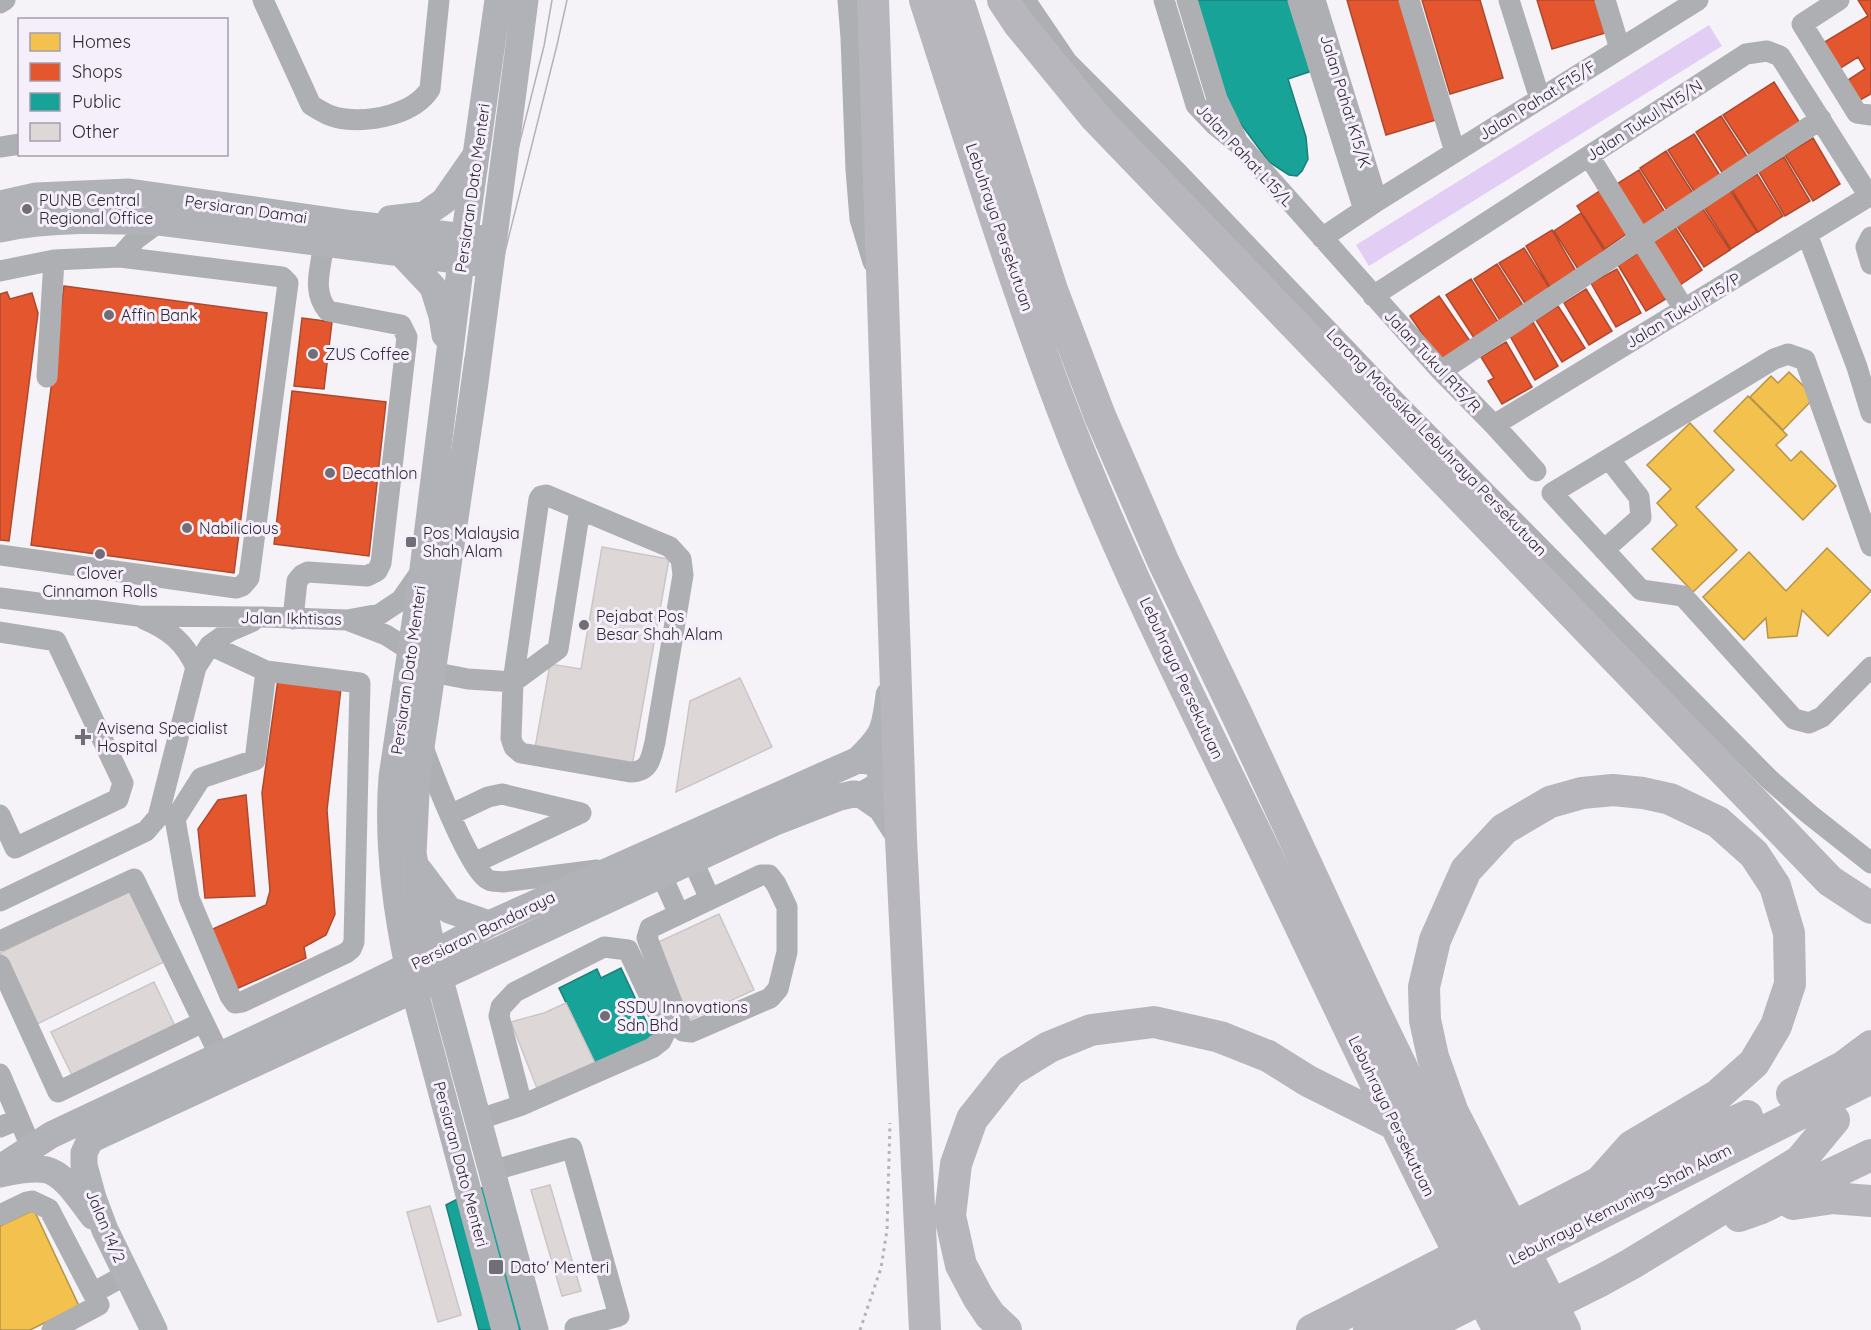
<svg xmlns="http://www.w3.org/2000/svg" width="1871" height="1330" font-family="Quicksand,sans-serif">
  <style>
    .green { fill: #e2cef5 }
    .homes { fill: #f2c14e; stroke: #b79345; stroke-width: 1.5 }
    .shops { fill: #e4572e; stroke: #ad492f; stroke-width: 1.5 }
    .public { fill: #17a398; stroke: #1d7e79; stroke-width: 1.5 }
    .building { fill: #ded7d8; stroke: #ccc5c5; stroke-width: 1.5 }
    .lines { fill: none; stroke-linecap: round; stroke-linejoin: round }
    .path { stroke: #b4b4b8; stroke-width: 3; stroke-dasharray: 3 4.5; stroke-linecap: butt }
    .minor { stroke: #aeafb3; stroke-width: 21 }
    .major { stroke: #b1b2b7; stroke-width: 27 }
    .highway { stroke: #b6b6bc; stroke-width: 32 }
    .tram { stroke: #b4b2b7; stroke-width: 1.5 }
    .highway-bridge { stroke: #b6b6bc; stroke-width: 32 }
    .poi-dot { fill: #726e77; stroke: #f5effb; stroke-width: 2 }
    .labels { text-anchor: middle; stroke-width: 6; stroke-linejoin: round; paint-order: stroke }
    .street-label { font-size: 16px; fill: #2c2731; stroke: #f5effb }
    .poi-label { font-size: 16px; fill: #2c2731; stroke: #f5effb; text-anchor: start }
  </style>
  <rect width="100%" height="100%" fill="#f5f2f8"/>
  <!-- green -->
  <path class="green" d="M1709,25L1722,46L1369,266L1356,245Z"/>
  <!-- homes -->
  <path class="homes" d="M2,301L26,375L0,384V302Z
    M79,312L262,334L255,401L72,380Z
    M1789,372L1815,397L1783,430L1750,397L1771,376L1778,383Z
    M1748,396L1787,435L1776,445L1791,461L1801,451L1836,486L1803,520L1714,431Z
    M1690,423L1734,470L1696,507L1737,550L1693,592L1652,549L1677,525L1657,503L1671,489L1647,465Z
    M42,483L221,505L213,567L33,545Z
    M1827,548L1871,591L1828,636L1802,610L1797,636L1768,638L1766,618L1744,640L1703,597L1749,552L1786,591Z
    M34,1210L79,1306L30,1330H0V1226Z"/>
  <!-- shops -->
  <path class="shops" d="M1347,0H1404L1439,119L1386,135Z
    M1422,0H1480L1503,78L1450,94Z
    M1537,0H1595L1605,33L1552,49Z
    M1858,0H1871V94L1860,100L1848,80L1865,69L1858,57L1839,69L1823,43L1868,16Z
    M1774,82L1800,123L1750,156L1723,115Z
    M1721,116L1748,158L1723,174L1696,132Z
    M1694,134L1721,177L1695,193L1668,150Z
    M1813,138L1840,184L1813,201L1785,155Z
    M1666,151L1694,195L1668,212L1640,168Z
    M1784,157L1810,201L1785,216L1759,172Z
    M1639,170L1666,214L1639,231L1612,187Z
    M1757,174L1783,216L1758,232L1732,190Z
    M1601,190L1629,232L1605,249L1577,206Z
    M1730,190L1757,232L1731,249L1704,207Z
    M1703,209L1730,250L1704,267L1677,226Z
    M1581,213L1605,252L1578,269L1554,231Z
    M1675,227L1702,270L1677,287L1649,244Z
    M1552,230L1577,273L1551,289L1526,246Z
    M1524,248L1550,289L1526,305L1499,263Z
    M1642,251L1669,297L1646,311L1618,265Z
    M1497,264L1524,307L1501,322L1474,279Z
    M1617,269L1641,313L1616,327L1591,283Z
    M1471,279L1498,322L1474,338L1446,295Z
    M64,286L267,313L234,573L31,545Z
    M1586,289L1612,331L1589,345L1564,303Z
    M7,292L10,299L32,293L38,313L9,541L0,540V294Z
    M1439,296L1470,341L1441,361L1410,316Z
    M1558,306L1585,348L1562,362L1536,320Z
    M302,318L332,322L324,389L294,386Z
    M1533,322L1558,366L1535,380L1510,336Z
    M1506,342L1532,387L1502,404L1488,381L1494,378L1481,357Z
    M292,391L386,402L369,556L274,544Z
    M278,679L341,688L327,810L335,914L326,935L304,947L306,958L234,990L206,932L266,905L270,891L262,793Z
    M246,795L255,896L205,898L198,829L218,800Z"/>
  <!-- public -->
  <path class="public" d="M1191,0H1289L1312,71L1288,79L1306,137L1308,159L1302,171L1297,176L1289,175L1269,162L1220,96Z
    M621,968L653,1036L598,1069L559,988L597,969L601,978Z
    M509,1187L546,1330H479L446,1205L479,1188Z"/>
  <!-- building -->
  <path class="building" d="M602,547L669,559L632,766L535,748L550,664L581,669Z
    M740,678L772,747L676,792L690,701Z
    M129,890L164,962L35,1025L0,953Z
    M719,914L754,990L689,1020L654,944Z
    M154,982L175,1026L72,1075L51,1032Z
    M566,1003L598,1069L537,1088L511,1022L544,1013Z
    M550,1185L581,1291L562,1296L531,1190Z
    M430,1206L461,1315L438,1322L407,1212Z"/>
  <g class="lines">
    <!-- path -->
    <path class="path" d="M860,1330L881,1268L887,1230L890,1123"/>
    <!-- minor -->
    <path class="minor" d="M263,0L311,105C322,112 332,118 345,119C373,122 414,114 430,89L439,0
      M848,0L851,38L856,170L860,219L873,262
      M1025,0L1067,62L1179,174L1395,401L1769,779L1809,814L1871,863
      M1164,0L1196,105L1215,125L1240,145L1441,371L1494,425L1536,471
      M1187,0L1217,99L1236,138
      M1298,0L1364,210
      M1315,0L1377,201
      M1409,0L1455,152
      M1509,0L1540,99
      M1605,0L1620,49
      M1839,0L1802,24L1857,113L1871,115
      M0,3L5,0
      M0,147L20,144
      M1589,156L1684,309
      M1807,234L1857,367L1871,413
      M1871,237L1866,247L1871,264
      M1322,238L1377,201L1698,0
      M120,257L136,239L159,222
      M0,271L54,260L120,257L282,277L288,283L249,578L242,586L236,588L0,555
      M1373,296L1746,54L1767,51L1780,56L1869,196
      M1441,371L1821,119
      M47,377L54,260
      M1494,425L1871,195
      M546,495L670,547L681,559L683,575L655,742C651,758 650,772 630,772L521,753L514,747L511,738L513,682L539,499L541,496Z
      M1871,546L1805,360L1788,354L1774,359L1552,493L1641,590L1683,596L1794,719L1809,723L1822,717L1871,667
      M1604,550L1641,517L1639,497L1609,459
      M0,598L138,616L262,617L347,620L380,614L401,600L422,570
      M144,619C170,630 184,642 196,667
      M293,619L297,581L302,575L308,572L367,576L377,571L381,563L407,337L401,325L328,311C311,291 321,268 324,243
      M347,620L386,635L411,651
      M0,632L56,641L123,783L118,799L15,848L0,815
      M210,645L266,671L360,683L354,942L351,949L346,953L242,1002L235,1003L230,996L189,898L175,819L201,778L255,760L266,671
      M432,672L468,679L513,682L558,649L580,509
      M422,744C430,767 470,873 489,880C493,882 499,881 503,882L597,870
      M450,815L488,797L502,794L581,813
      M692,859L710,899
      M474,863L581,813
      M661,874L679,914
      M761,875H769L776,884L787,907V952L778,989L770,998L691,1032L683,1031L647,938L650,928Z
      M0,901L146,831L158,817L196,667L210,645L230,631L253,621
      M0,941L134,879L220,1056
      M0,965L58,1092L203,1022
      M0,1074L31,1147
      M477,1120L522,1105L652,1048L661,1041L666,1031L628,950L604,947L515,992L501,1007L499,1016L522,1105
      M0,1127L19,1119
      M491,1171L572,1148L619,1316L575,1328
      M0,1215L27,1202L32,1201L49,1209L99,1305L52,1330
      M93,1293L127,1274"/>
    <!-- major -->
    <path class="major" d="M498,0L461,261L423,569L392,777C387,841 395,904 408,966L505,1330
      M525,0L474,390L417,774L413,854L433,954L535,1330
      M0,204L36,196L129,192L353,224L483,239
      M390,219L424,215L444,201L474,158
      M0,229C52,218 107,220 159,222L479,263
      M401,253L433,287L442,316L445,335
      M858,760L869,761L875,763C889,781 878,787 862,795
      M419,870L449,910L489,924
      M0,1168L51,1135L363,988L433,954L489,924L858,760C883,736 885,730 889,695
      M0,1174C14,1171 32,1167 47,1170C66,1175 81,1201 93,1216
      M154,1330L105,1230L93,1198L84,1165V1153L90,1140L773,823L840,797L853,794L862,795L881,808L901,839"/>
    <!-- highway -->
    <path class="highway" d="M873,0L901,839L925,1330
      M925,0C969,136 1011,274 1062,408C1120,560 1194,706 1265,852C1342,1012 1416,1173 1499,1330
      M958,0L1052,290L1100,416L1163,561L1237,715L1373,1008L1515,1300L1532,1330
      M1003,0L1019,24L1096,118L1830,881L1871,908
      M1443,1093L1565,1330
      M1792,1094L1843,1067L1871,1046
      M1452,1110L1433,1057L1425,1020L1424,987L1435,940L1466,870L1504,829L1550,802L1582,793L1613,790L1643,793L1670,799L1718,822L1754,854L1775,886L1789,933L1790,984L1776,1026L1754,1063L1718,1095L1632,1146L1600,1182
      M1615,1176L1747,1116
      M1793,1204L1833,1198L1871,1201
      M1739,1216L1759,1209L1871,1155
      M1571,1228L1871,1078
      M1598,1282L1631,1264L1800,1161L1834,1120
      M1006,1330L990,1315L978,1297L961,1265L950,1216L956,1164L972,1119L1010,1071L1049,1047L1091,1030L1154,1022L1220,1037L1268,1056L1308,1081L1396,1125
      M1312,1330L1352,1310"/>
    <!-- tram -->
    <path class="tram" d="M405,786L465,359L544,46L552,0
      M404,855V900L417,971L467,1156
      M523,1330L428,973L413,899L412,794L461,489L477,363L557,45L567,0"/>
    <!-- highway-bridge -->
    <path class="highway-bridge" d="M1352,1310L1600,1182
      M1369,1330L1571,1228
      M1419,1330L1516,1281
      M1502,1330L1598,1282"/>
  </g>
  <!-- markers -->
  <g class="poi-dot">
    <circle cx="27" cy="209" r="6"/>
    <circle cx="109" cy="315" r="6"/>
    <circle cx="313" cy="354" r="6"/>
    <circle cx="330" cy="473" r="6"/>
    <circle cx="187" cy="528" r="6"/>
    <rect x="405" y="536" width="12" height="12" rx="3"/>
    <circle cx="100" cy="554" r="6"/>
    <circle cx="584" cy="625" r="6"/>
    <path d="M80 728h6v6h6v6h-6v6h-6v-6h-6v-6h6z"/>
    <circle cx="605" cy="1016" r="6"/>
    <rect x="488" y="1259" width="16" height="16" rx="3"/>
  </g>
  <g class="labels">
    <!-- street labels -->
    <g class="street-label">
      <text transform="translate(1537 100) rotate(-32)" y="6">Jalan Pahat F15/F</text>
      <text transform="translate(1346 101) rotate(73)" y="6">Jalan Pahat K15/K</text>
      <text transform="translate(1644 120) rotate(-33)" y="6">Jalan Tukul N15/N</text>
      <text transform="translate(1245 155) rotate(47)" y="6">Jalan Pahat L15/L</text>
      <text transform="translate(472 188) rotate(-82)" y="6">Persiaran Dato Menteri</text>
      <text transform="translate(246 209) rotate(8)" y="6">Persiaran Damai</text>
      <text transform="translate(1000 227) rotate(71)" y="6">Lebuhraya Persekutuan</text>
      <text transform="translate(1683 310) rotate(-31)" y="6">Jalan Tukul P15/P</text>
      <text transform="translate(1433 361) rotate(47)" y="6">Jalan Tukul R15/R</text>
      <text transform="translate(1437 442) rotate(46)" y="6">Lorong Motosikal Lebuhraya Persekutuan</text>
      <text transform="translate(291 618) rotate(1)" y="6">Jalan Ikhtisas</text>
      <text transform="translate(408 670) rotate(-82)" y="6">Persiaran Dato Menteri</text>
      <text transform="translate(1182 678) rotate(65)" y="6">Lebuhraya Persekutuan</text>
      <text transform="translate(483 930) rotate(-26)" y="6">Persiaran Bandaraya</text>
      <text transform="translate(1392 1116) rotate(64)" y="6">Lebuhraya Persekutuan</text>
      <text transform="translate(461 1164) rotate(75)" y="6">Persiaran Dato Menteri</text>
      <text transform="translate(1620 1204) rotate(-27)" y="6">Lebuhraya Kemuning–Shah Alam</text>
      <text transform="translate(106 1226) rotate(67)" y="6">Jalan 14/2</text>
    </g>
    <!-- poi labels -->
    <g class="poi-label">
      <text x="39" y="206">PUNB Central<tspan x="39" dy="18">Regional Office</tspan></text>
      <text x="121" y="321">Affin Bank</text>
      <text x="325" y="360">ZUS Coffee</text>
      <text x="342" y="479">Decathlon</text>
      <text x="199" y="534">Nabilicious</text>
      <text x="423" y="539">Pos Malaysia<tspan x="423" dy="18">Shah Alam</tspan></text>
      <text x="100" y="579" text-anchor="middle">Clover<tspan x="100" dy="18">Cinnamon Rolls</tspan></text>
      <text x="596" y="622">Pejabat Pos<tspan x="596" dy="18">Besar Shah Alam</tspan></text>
      <text x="97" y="734">Avisena Specialist<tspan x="97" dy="18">Hospital</tspan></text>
      <text x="617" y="1013">SSDU Innovations<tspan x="617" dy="18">Sdn Bhd</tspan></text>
      <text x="510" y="1273">Dato' Menteri</text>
    </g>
  </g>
  <!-- legend -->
  <rect x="18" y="18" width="210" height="138" fill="#f5effb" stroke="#a59faa" stroke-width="1.5"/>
  <rect x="30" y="33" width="30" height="18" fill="#f2c14e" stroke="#a59faa" stroke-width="1.5"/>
  <text x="72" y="48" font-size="18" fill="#2c2731">Homes</text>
  <rect x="30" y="63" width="30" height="18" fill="#e4572e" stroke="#a59faa" stroke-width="1.5"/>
  <text x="72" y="78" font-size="18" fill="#2c2731">Shops</text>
  <rect x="30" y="93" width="30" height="18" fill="#17a398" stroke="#a59faa" stroke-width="1.5"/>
  <text x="72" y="108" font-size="18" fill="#2c2731">Public</text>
  <rect x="30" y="123" width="30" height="18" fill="#ded7d8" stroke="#a59faa" stroke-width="1.5"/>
  <text x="72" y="138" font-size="18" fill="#2c2731">Other</text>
</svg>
